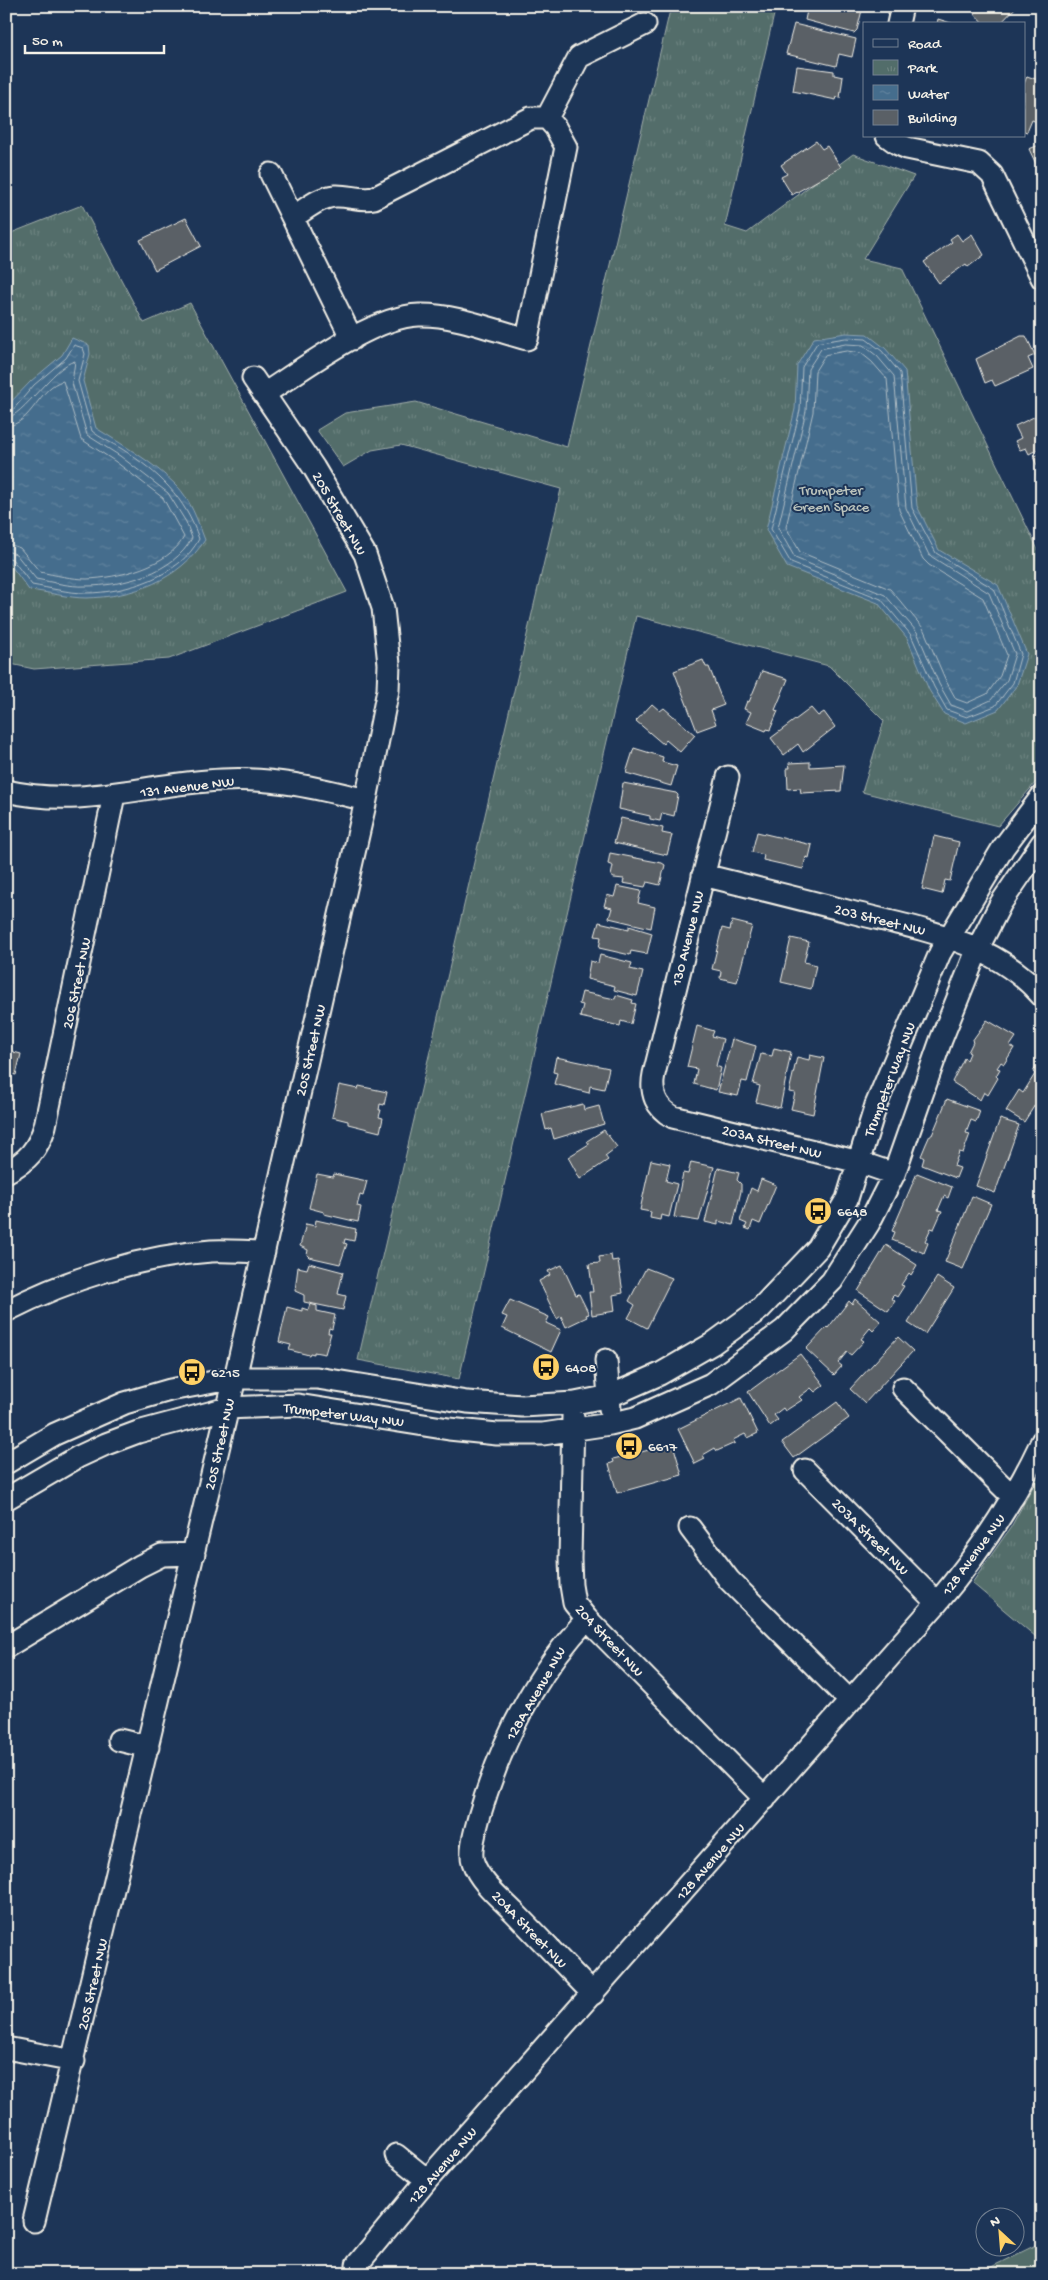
<svg xmlns="http://www.w3.org/2000/svg" width="1048" height="2280" font-family="'Gochi Hand',sans-serif">
  <style>
    .green { fill: #526d6a; stroke: #a3afa9 }
    .park { fill: url(#park-tufts); stroke: #a3afa9 }
    .water { fill: url(#water-ripples); stroke: #8ba2b1 }
    .lines { fill: none; stroke-linecap: round; stroke-linejoin: round }
    .shore { stroke: #aebcc4; stroke-width: 1 }
    .building { fill: #5a6066; stroke: #f4f1e8 }
    .minor-casing { stroke: #f4f1e8; stroke-width: 25 }
    .minor { stroke: #1d3557; stroke-width: 21 }
    .labels { text-anchor: middle; stroke-width: 4; stroke-linejoin: round; paint-order: stroke }
    .park-label { font-size: 15px; fill: #bbc3bc; stroke: #1d3557 }
    .street-label { font-size: 15px; fill: #f4f1e8; stroke: #1d3557 }
    .poi-label { font-size: 15px; fill: #f4f1e8; stroke: #1d3557; text-anchor: start }
  </style>
  <defs>
    <pattern id="park-tufts" width="24" height="20" patternUnits="userSpaceOnUse" patternTransform="scale(1.25)"><rect width="24" height="20" fill="#526d6a"/><path d="M3 7l-1-3M5 7V3M7 7l1-3M15 17l-1-3M17 17v-4M19 17l1-3" fill="none" stroke="#6c827f"/></pattern>
    <pattern id="water-ripples" width="26" height="14" patternUnits="userSpaceOnUse" patternTransform="scale(1.25)"><rect width="26" height="14" fill="#456d8d"/><path d="M2 4q2-2 4 0t4 0M15 11q2-2 4 0t4 0" fill="none" stroke="#60829d"/></pattern>
  </defs>
  <rect width="100%" height="100%" fill="#1d3557"/>
  <filter id="ink" filterUnits="userSpaceOnUse"><feTurbulence type="fractalNoise" baseFrequency=".02" numOctaves="2"/><feDisplacementMap in="SourceGraphic" scale="10" xChannelSelector="R" yChannelSelector="G"/><feConvolveMatrix kernelMatrix="1 2 1 2 8 2 1 2 1" color-interpolation-filters="sRGB"/></filter>
  <g filter="url(#ink)">
    <!-- green -->
    <path class="green" d="M1042,2242V2274H977Z"/>
    <!-- park -->
    <path class="park" d="M671,6H776L725,226L747,233L853,154L914,176L863,259L902,268L1042,558V775L998,826L862,792L884,721L829,666L636,616L459,1379L358,1360L561,489L401,445L372,450L343,467L317,430L345,413L416,402L567,447Z
      M82,205L144,323L190,303L347,592L169,659L34,669L6,663V235Z
      M1042,1470V1642L972,1583L1011,1527Z"/>
    <!-- water -->
    <path class="water" d="M846,333L867,334L885,348L905,371L917,506L939,550L998,585L1027,654L1017,685L998,710L966,723L944,714L929,690L907,638L878,603L787,567L766,530L795,409L797,365L814,338Z
      M72,338L89,345L90,354L83,381L96,428C123,445 153,462 176,485C190,498 198,522 205,540C179,580 133,597 86,598C68,598 48,592 29,590L6,559V407L31,381L62,355Z"/>
    <g class="lines">
      <!-- shore -->
      <path class="shore" d="M846,338L866,339L882,351L900,373L912,508L936,553L994,589L1021,654L1013,683L995,706L967,717L947,710L934,687L911,635L881,599L791,563L771,529L800,410L802,367L817,343Z
        M846,344L863,345L877,356L894,376L906,508L929,555L989,593L1015,654L1007,680L991,700L967,711L951,705L939,684L917,632L885,595L795,558L778,528L806,411L808,369L821,349Z
        M847,351L861,353L872,362L887,379L899,510L923,559L929,565L983,598L1007,655L1000,676L987,694L967,703L956,699L946,681L923,628L890,589L800,552L786,527L813,412L815,371L825,355Z
        M6,412L12,411L34,385L66,358L74,345L83,348L85,354L78,381L92,431C100,438 112,443 122,449C159,473 185,497 199,539C180,576 126,593 86,593C69,593 49,588 32,585L12,559L6,557
        M6,418C23,417 53,366 75,361L72,383L87,435L120,456L168,493L186,522L192,538C174,573 123,586 86,586C70,587 52,582 36,579L16,554L6,551
        M6,426C32,425 39,386 63,381L81,439L116,462L163,498L184,537C169,566 117,578 87,579C72,579 55,575 40,572L20,548L6,543"/>
    </g>
    <!-- building -->
    <path class="building" d="M808,6H851L862,10L857,30L854,33L805,20Z
      M975,6H1017L1000,24H984L973,12L977,8Z
      M938,19L954,24H937Z
      M794,24L856,39L852,57L839,54L836,66L786,54Z
      M797,66L834,71V75L843,77L840,98L837,97L836,100L793,91Z
      M1027,76L1041,81L1040,85H1042V124L1032,120L1027,132L1024,131V84Z
      M816,141L822,149L827,146L841,167L792,195L781,177L787,174L781,165Z
      M1042,144V164L1037,166L1029,149Z
      M1042,176V191L1036,179Z
      M186,218L201,246L155,270L140,240Z
      M957,234L962,241L972,234L984,255L968,267L966,264L939,283L924,262L952,242L950,239Z
      M1021,336H1026L1035,355L1028,358L1033,369L995,386L992,380L985,383L976,359Z
      M1042,413V447L1029,454L1026,448L1020,450L1015,441L1021,438L1015,426Z
      M1042,453V485L1036,474L1040,471L1033,457Z
      M703,660L706,667H709L724,705L711,710L716,724L697,731L674,671Z
      M762,671L788,679L775,710L778,711L770,730L767,729L766,731L746,723L751,712L744,709L747,701L749,702Z
      M652,704L660,711L664,708L695,735L680,752L666,740L663,744L636,721Z
      M811,708L818,716L824,712L835,727L803,752L798,744L784,755L771,738Z
      M634,748L663,757L662,762L677,766L671,786L626,773Z
      M810,762V767L844,765L841,791L801,793L800,788L788,789L787,768H790L789,763Z
      M623,783L676,793L678,795L674,816L662,813L660,821L650,819V816L619,809Z
      M621,818L663,828L662,833L672,835L667,855L614,843Z
      M757,832L812,845L809,858L806,857L803,869L763,860L764,855L752,852Z
      M934,836L959,842L950,881L945,880L942,894L922,889Z
      M610,853L662,863L665,865L660,885L647,882L645,887L623,883L624,879L614,878L611,876L613,866L608,864Z
      M617,886L641,891L638,903L655,907L651,928L609,918L612,908L604,906L607,895L614,897Z
      M732,921L752,926L737,982L720,978L721,971L712,969L722,928L730,930Z
      M599,922L629,929V926L652,933L647,954L631,951L630,955L599,948L601,937L595,936Z
      M791,938L809,942L804,962L816,965L811,989L781,982Z
      M600,955L632,963L630,969L643,972L637,996L614,990L615,986L587,979L590,961L598,963Z
      M582,992L615,999L616,995L633,1000L632,1003L636,1004L631,1024L621,1021L620,1026L580,1017L583,1005L579,1004Z
      M987,1020L1016,1037L1010,1046L1014,1048L1004,1064L1001,1062L997,1068L1000,1069L996,1076L998,1078L988,1095L984,1092L980,1100L952,1082L964,1058L967,1060L970,1053L968,1052L973,1042L972,1041Z
      M697,1026L714,1031L712,1036L723,1039L716,1066L721,1068L716,1090L694,1084L697,1069L687,1067Z
      M732,1039L756,1046L747,1082L742,1081L738,1096L718,1092Z
      M774,1048L791,1052L780,1108L756,1102L760,1086L753,1084L761,1054L772,1056Z
      M6,1050L21,1054L16,1075L6,1073Z
      M810,1055L824,1058L813,1114L791,1109L795,1093L789,1092L797,1057L809,1060Z
      M1040,1055L1042,1057V1094L1024,1122L1006,1111L1019,1090L1023,1093L1035,1074L1033,1072L1039,1062L1037,1060Z
      M556,1057L609,1068L604,1089L590,1086L589,1093L554,1084L557,1073L553,1072Z
      M339,1085L358,1089L359,1086L387,1092L384,1105L380,1104L379,1110H381L379,1117L383,1118L380,1132L348,1124V1121L332,1117Z
      M947,1099L980,1111L976,1122L971,1120L966,1133L970,1134L963,1153L959,1152L954,1166L960,1168L956,1178L922,1165L924,1158L921,1156L926,1144L930,1135H932Z
      M583,1104L584,1110L599,1106L604,1124L554,1139L551,1128L546,1130L542,1114Z
      M1000,1119L1019,1125L995,1193L976,1186Z
      M604,1130L617,1147L605,1156L608,1160L580,1179L568,1157L589,1144L587,1141Z
      M651,1160L670,1164L666,1181L677,1184L669,1217L661,1215L660,1220L650,1218L651,1212L640,1210Z
      M691,1162L714,1167L699,1221L674,1217L683,1173L688,1174Z
      M718,1168L739,1173L737,1180L741,1184V1191L733,1225L718,1221V1225L705,1222Z
      M917,1173L952,1187L948,1198L944,1196L938,1210L942,1211L934,1229L931,1228L925,1241L928,1243L924,1253L892,1240L895,1232L892,1231Z
      M317,1174L333,1177L334,1174L367,1181L363,1196L360,1195L357,1206L361,1207L358,1222L324,1214V1212L309,1208Z
      M761,1179L776,1185L760,1224L753,1221L750,1230L745,1228L747,1224L740,1221L751,1188L757,1191Z
      M972,1196L991,1204L963,1269L945,1262Z
      M316,1220L356,1229L354,1241L345,1239L344,1243L347,1244L340,1264L309,1257L307,1255L308,1250L300,1246L306,1224L315,1226Z
      M886,1245L917,1265L911,1275L909,1273L901,1285L904,1286L897,1297L894,1295L891,1298L895,1301L888,1311L858,1291Z
      M611,1255L612,1261L618,1260L623,1293L613,1295L615,1311L592,1315L589,1292H593L589,1264L600,1263L599,1257Z
      M309,1263L343,1272L338,1294L346,1296L343,1310L304,1302V1295L295,1291L298,1267L307,1269Z
      M562,1265L576,1295L579,1294L589,1314L586,1315L587,1317L566,1327L561,1316L557,1319L539,1281L550,1275L548,1271Z
      M646,1268L672,1278L647,1328L628,1318L635,1305L629,1301Z
      M937,1277L954,1288L925,1334L908,1323Z
      M855,1299L881,1322L873,1331L870,1328L861,1339L864,1341L851,1355L847,1352L838,1363L842,1366L834,1375L806,1349L827,1327L828,1328L849,1301L852,1304Z
      M510,1300L549,1317L546,1323L561,1330L551,1352L502,1328L507,1317L502,1315Z
      M310,1304L317,1306V1311L335,1315L332,1329L329,1328L328,1333H331L325,1354L314,1352V1354L310,1353L309,1355L289,1350L291,1345L279,1342L287,1307L302,1311V1308L308,1310Z
      M898,1337L913,1351L865,1403L850,1389Z
      M800,1354L824,1385L815,1392L811,1388L799,1397L802,1400L785,1411L783,1408L774,1415L778,1420L770,1426L748,1392Z
      M741,1398L758,1433L748,1438L745,1434L733,1440L735,1443L717,1451L715,1448L703,1455L705,1459L695,1464L678,1429Z
      M837,1402L849,1418L794,1458L782,1442Z
      M673,1444L682,1475L617,1493L609,1464L614,1462L613,1459Z"/>
    <g class="lines">
      <!-- minor casing -->
      <g class="minor-casing">
        <path id="minor" d="M898,24L902,6
          M547,118L579,57L645,24
          M887,136L898,144L907,148L979,163L992,175L1042,278
          M271,174L352,339
          M264,394C303,369 373,316 419,315C454,314 493,330 527,339L566,147L555,127L547,118H531L374,198C360,201 348,195 335,196C319,197 305,210 293,217
          M728,777L654,1074C650,1093 656,1108 673,1117L859,1162L894,1174
          M6,791C84,809 146,783 222,780C272,777 318,788 366,800
          M703,875C752,887 801,899 851,912C919,929 993,940 1042,996
          M6,1172C28,1161 38,1149 45,1126L114,795
          M6,1311C68,1279 141,1256 211,1251C228,1250 246,1252 264,1252
          M606,1360L610,1409
          M903,1388L1013,1497
          M573,1416L570,1559L571,1585L574,1603L587,1619L765,1799
          M6,1463L55,1434L125,1403L170,1390L235,1378H317L467,1402L522,1406L575,1403L610,1396L660,1374L712,1344L760,1309L818,1248L847,1199L876,1105L940,953L1003,848L1042,796
          M805,1470L937,1603
          M6,1499L78,1457L106,1444L138,1432L228,1408L298,1405L449,1429L497,1434H543L610,1424L635,1418L711,1384L784,1330L832,1281L869,1223L894,1174L941,1040L978,948L1001,903L1042,843
          M690,1528L729,1580L849,1700
          M587,1619C535,1674 500,1745 479,1817C476,1829 469,1850 473,1862C479,1881 500,1898 514,1912C540,1939 566,1966 593,1994
          M6,1647L140,1566L162,1555L194,1554
          M119,1740L148,1747
          M6,2048L74,2061
          M396,2155L427,2180
          M34,2221L235,1378L366,800L388,690L389,664L383,608L365,554L314,468L253,378
          M357,2265L427,2180L937,1603C979,1553 1014,1501 1042,1441"/>
      </g>
      <!-- minor -->
      <use href="#minor" class="minor"/>
    </g>
  </g>
  <!-- icons -->
  <defs>
    <g id="bus-disc" transform="scale(1.4375)"><circle r="9.5" fill="#ffd166" stroke="#1d3557"/><path d="M-5-6H5V4H4V6H2V4H-2V6H-4V4H-5ZM-3.5-4V0h7V-4ZM-3.5 1.2v1.5H-2V1.2ZM2 1.2v1.5H3.5V1.2Z" fill="#111"/></g>
  </defs>
  <g fill-rule="evenodd">
    <use href="#bus-disc" x="818" y="1211"/>
    <use href="#bus-disc" x="546" y="1367"/>
    <use href="#bus-disc" x="192" y="1372"/>
    <use href="#bus-disc" x="629" y="1446"/>
  </g>
  <g class="labels">
    <!-- park labels -->
    <g class="park-label">
      <text x="831" y="494">Trumpeter<tspan x="831" dy="17">Green Space</tspan></text>
    </g>
    <!-- street labels -->
    <g class="street-label">
      <text transform="translate(340 513) rotate(60)" y="5">205 Street NW</text>
      <text transform="translate(187 786) rotate(-7)" y="5">131 Avenue NW</text>
      <text transform="translate(880 919) rotate(14)" y="5">203 Street NW</text>
      <text transform="translate(687 938) rotate(-76)" y="5">130 Avenue NW</text>
      <text transform="translate(76 983) rotate(-78)" y="5">206 Street NW</text>
      <text transform="translate(310 1050) rotate(-77)" y="5">205 Street NW</text>
      <text transform="translate(889 1079) rotate(-69)" y="5">Trumpeter Way NW</text>
      <text transform="translate(772 1141) rotate(14)" y="5">203A Street NW</text>
      <text transform="translate(344 1414) rotate(7)" y="5">Trumpeter Way NW</text>
      <text transform="translate(219 1444) rotate(-77)" y="5">205 Street NW</text>
      <text transform="translate(871 1536) rotate(45)" y="5">203A Street NW</text>
      <text transform="translate(973 1554) rotate(-54)" y="5">128 Avenue NW</text>
      <text transform="translate(610 1640) rotate(47)" y="5">204 Street NW</text>
      <text transform="translate(535 1693) rotate(-60)" y="5">128A Avenue NW</text>
      <text transform="translate(710 1861) rotate(-49)" y="5">128 Avenue NW</text>
      <text transform="translate(530 1929) rotate(46)" y="5">204A Street NW</text>
      <text transform="translate(92 1984) rotate(-77)" y="5">205 Street NW</text>
      <text transform="translate(442 2165) rotate(-49)" y="5">128 Avenue NW</text>
    </g>
    <!-- poi labels -->
    <g class="poi-label">
      <text x="837" y="1216">6648</text>
      <text x="565" y="1372">6408</text>
      <text x="211" y="1377">6215</text>
      <text x="648" y="1451">6617</text>
    </g>
  </g>
  <!-- margin -->
  <rect width="1048" height="2280" fill="none" stroke="#1d3557" stroke-width="25"/>
  <rect x="12" y="12" width="1023" height="2255" fill="none" stroke="#f4f1e8" stroke-width="2" filter="url(#ink)"/>
  <!-- legend -->
  <rect x="863" y="22" width="162" height="115" fill="#1d3557" stroke="#738091"/>
  <rect x="873" y="39" width="25" height="8" fill="#1d3557" stroke="#738091"/>
  <text x="908" y="48" font-size="15" fill="#f4f1e8">Road</text>
  <rect x="873" y="60" width="25" height="15" fill="url(#park-tufts)" stroke="#738091"/>
  <text x="908" y="72" font-size="15" fill="#f4f1e8">Park</text>
  <rect x="873" y="85" width="25" height="15" fill="url(#water-ripples)" stroke="#738091"/>
  <text x="908" y="98" font-size="15" fill="#f4f1e8">Water</text>
  <rect x="873" y="110" width="25" height="15" fill="#5a6066" stroke="#738091"/>
  <text x="908" y="122" font-size="15" fill="#f4f1e8">Building</text>
  <!-- north arrow -->
  <g transform="translate(1000 2232) rotate(334)"><circle r="24" fill="#1d3557" stroke="#738091"/>
  <path d="M0-4L9 19L0 12L-9 19Z" fill="#ffd166"/>
  <text y="-8" font-size="14" font-weight="bold" text-anchor="middle" fill="#f4f1e8">N</text>
  </g>
  <!-- scale -->
  <path d="M25 45v8h139v-8" fill="none" stroke="#f4f1e8" stroke-width="2.5"/>
  <text x="32" y="45" font-size="15" fill="#f4f1e8" stroke="#1d3557" stroke-width="4" paint-order="stroke">50 m</text>
</svg>
